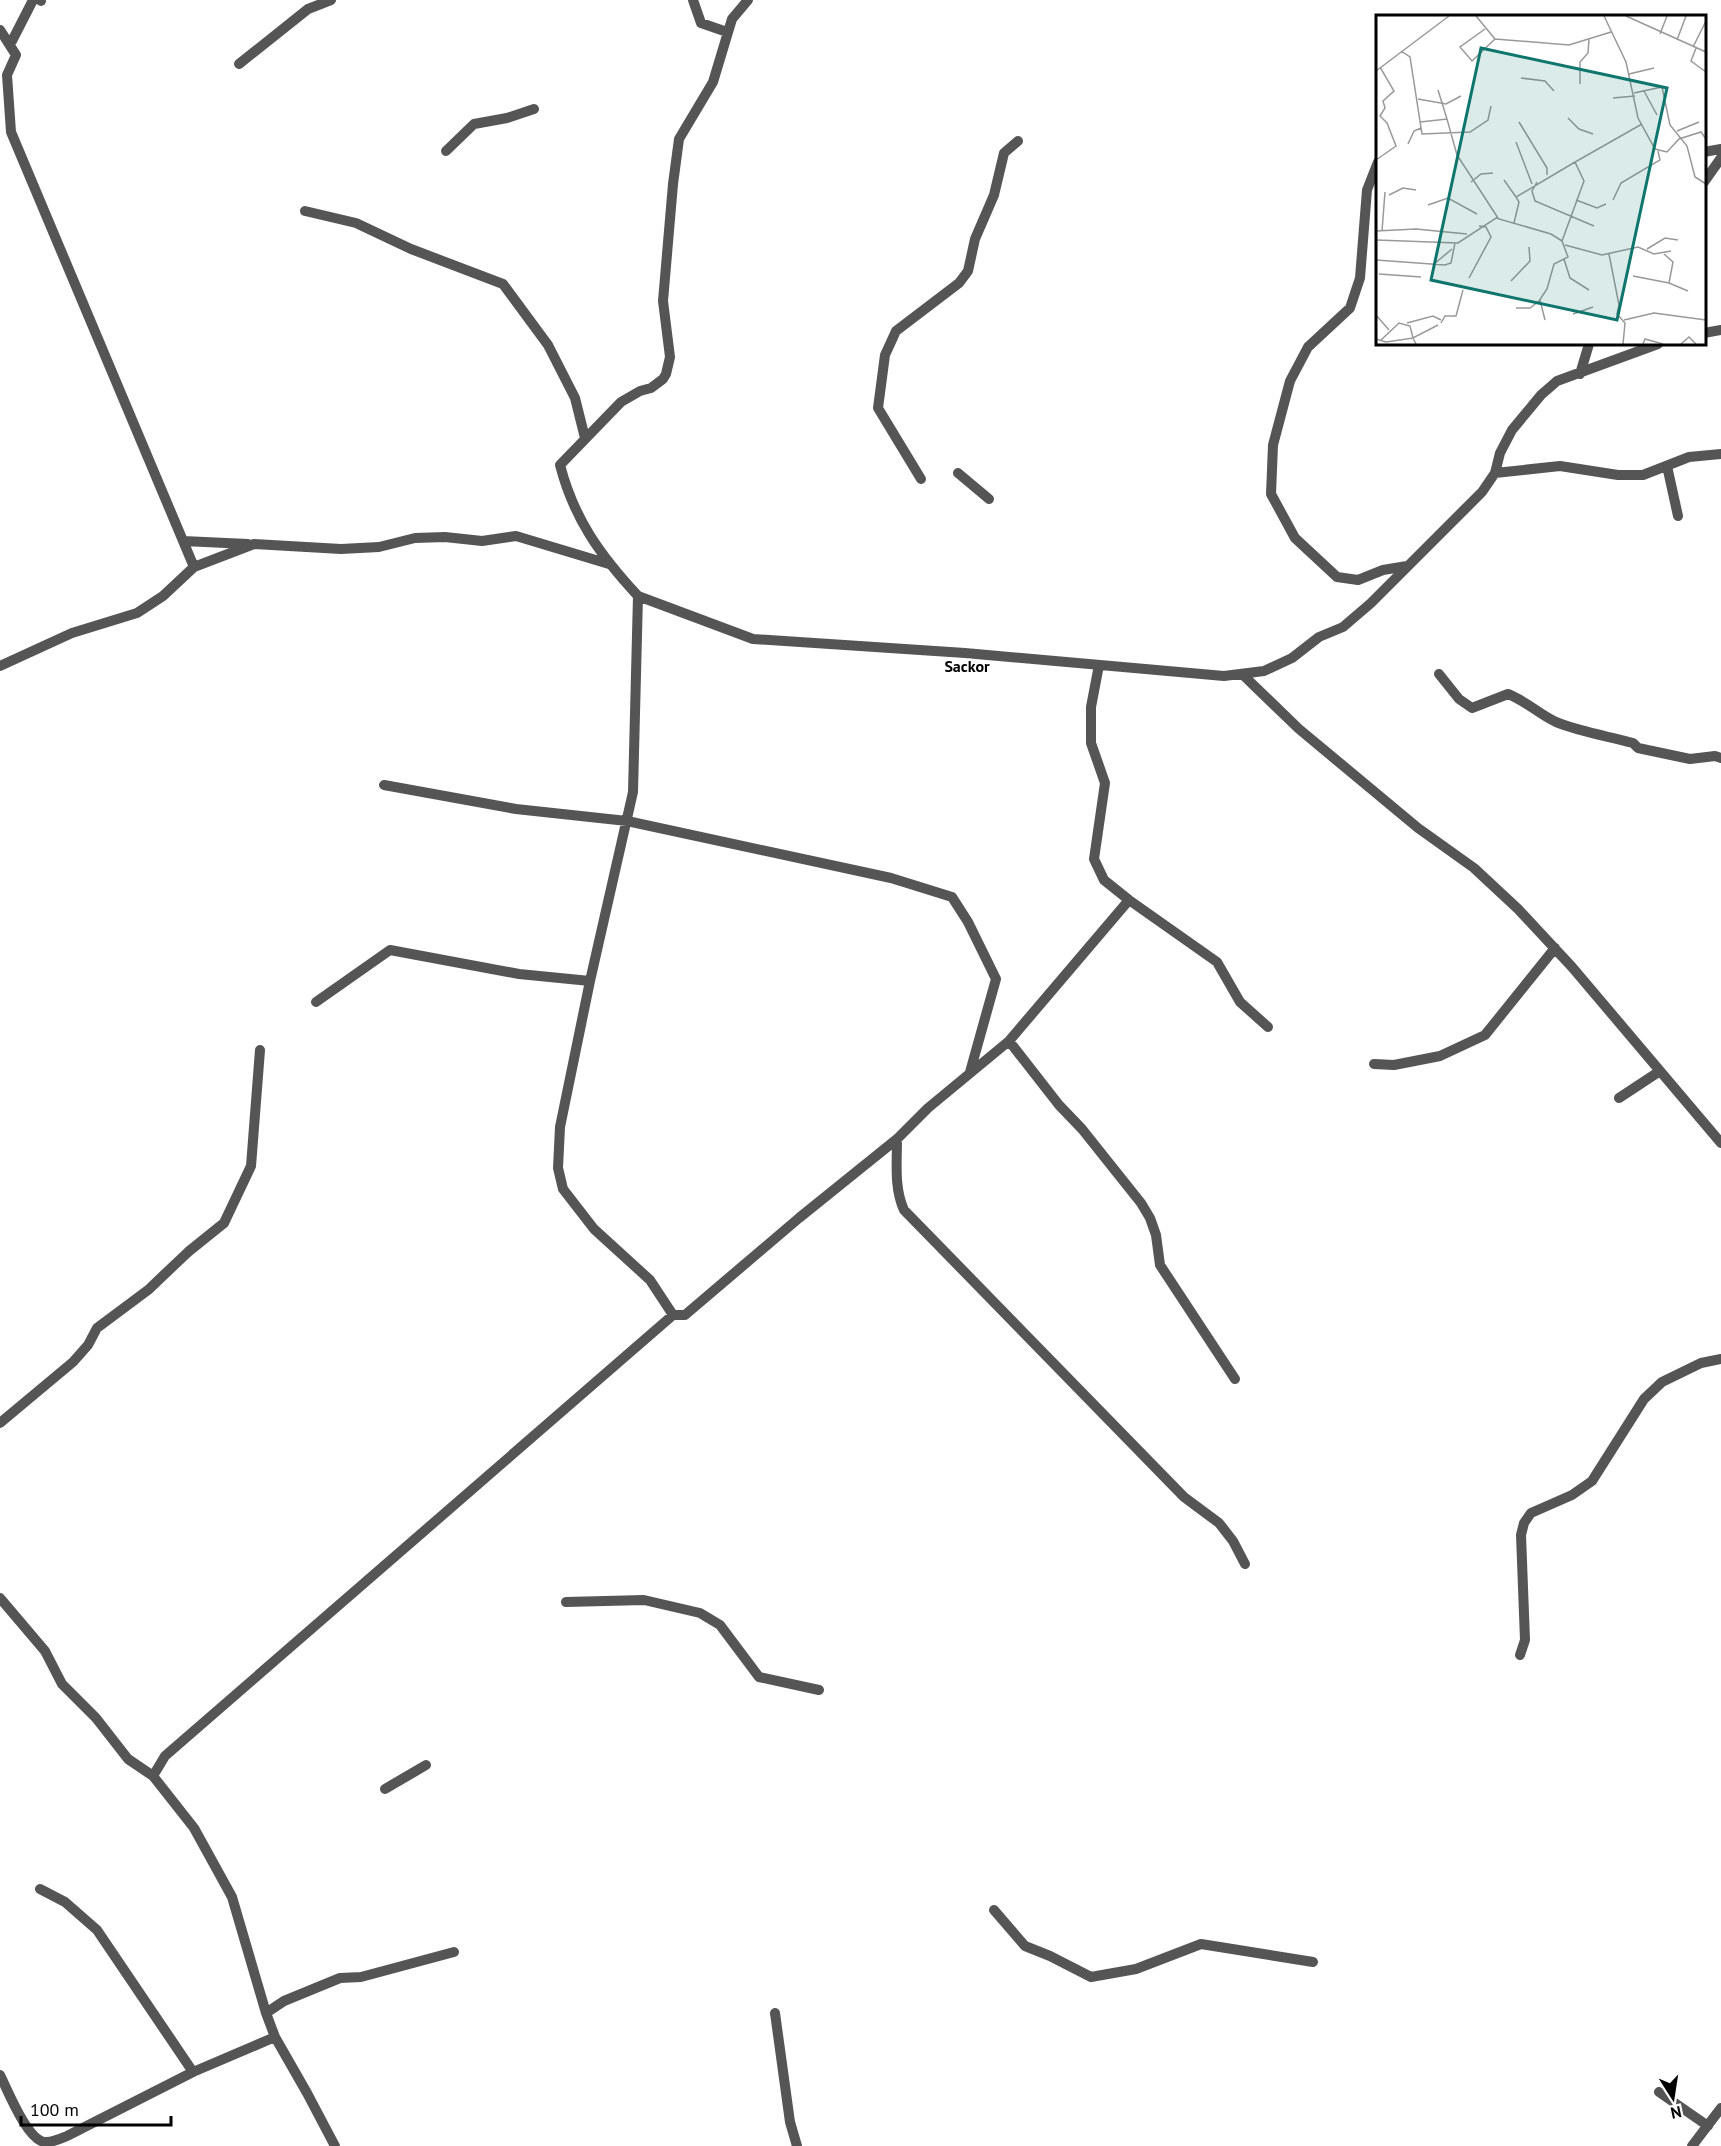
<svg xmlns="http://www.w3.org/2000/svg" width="1721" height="2146" font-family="'PT Sans',sans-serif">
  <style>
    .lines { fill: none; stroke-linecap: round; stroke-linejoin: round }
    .street { stroke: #555; stroke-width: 10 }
    .labels { text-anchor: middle; stroke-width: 4.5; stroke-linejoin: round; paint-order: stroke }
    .neighbourhood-label { font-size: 16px; font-weight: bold; fill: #000; stroke: #fff }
    .inset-road { fill: none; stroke: #999; stroke-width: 1.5 }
    .view { fill: #0f766e; fill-opacity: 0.15; stroke: #0f766e; stroke-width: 3 }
    .inset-edge { fill: none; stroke: #000; stroke-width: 3 }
  </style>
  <rect width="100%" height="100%" fill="#fff"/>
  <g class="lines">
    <!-- street -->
    <path class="street" d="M41,0V1
      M693,0L701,23L727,32
      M0,30L16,55L7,75L11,132L194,567
      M12,41L32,2
      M239,64L308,9L331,0
      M446,151L474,124L507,118L534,109
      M1704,152L1721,149
      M1378,162L1367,190L1360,278L1350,308L1308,347L1290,381L1273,445L1271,494L1295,538L1337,577L1358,580L1383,570L1407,566
      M1704,182L1721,158
      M305,211L356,223L411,249L503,284L548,345L575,398L585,438
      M1704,333L1721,330
      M1580,374L1589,344
      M1667,466L1678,516
      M958,473L989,499
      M1495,473L1560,466L1618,475H1643L1689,457L1721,454
      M921,479L878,408L885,355L896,331L959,283L968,271L975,239L994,195L1004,153L1018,141
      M183,541L248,544
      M638,596L753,639L965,653L1224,676L1264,671L1292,658L1319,637L1343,627L1371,603L1482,492L1495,473L1500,453L1512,430L1541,395L1557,381L1658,344
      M0,666L72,633L137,613L163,596L194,567L254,544L341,549L379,547L415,538L445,537L482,541L516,536L609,564
      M1242,674L1299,729L1418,828L1474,868L1518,909L1572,967L1721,1143
      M1439,674L1459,699L1472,708L1508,694C1526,701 1539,714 1556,722C1581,732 1607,736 1633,743L1638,748L1690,759L1715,756L1721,758
      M384,785L516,809L627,821L891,878L952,897L968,922L996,979L970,1072
      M1129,900L1217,962L1240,1002L1268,1027
      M316,1002L390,950L519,974L590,981
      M1009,1041L1059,1105L1082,1129L1141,1203L1150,1218L1156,1235L1160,1265L1235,1379
      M1374,1064L1394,1065L1440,1056L1485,1035L1555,948
      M1619,1098L1660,1071
      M897,1139C897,1163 894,1188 904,1210L1184,1497L1219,1523L1233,1541L1245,1564
      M673,1315H685L799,1218L897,1139L928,1108L1009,1041L1129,900L1104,880L1094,859L1105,783L1091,743V707L1099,665
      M0,1423L73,1362L88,1345L97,1328L148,1290L188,1252L224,1223L251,1166L260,1050
      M0,1598L45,1651L62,1684L96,1718L128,1759L153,1776L194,1828L232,1897L266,2013L275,2037L307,2093L335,2146
      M566,1602L644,1600L700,1613L720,1625L759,1677L819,1690
      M1520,1655L1525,1640L1521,1535L1524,1523L1531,1513L1572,1495L1592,1481L1644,1399L1662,1382L1701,1363L1721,1359
      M153,1776L165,1756L673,1315L650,1280L594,1229L563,1189L558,1168L560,1127L590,981L633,792L638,596C600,555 574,519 560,465L621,402L640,391L651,388L663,379L666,374L670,357L663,301L673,184L679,139L713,82L732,19L748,0
      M385,1789L426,1765
      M40,1889L65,1902L97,1930L193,2072
      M994,1910L1025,1946L1050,1956L1091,1977L1136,1969L1201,1944L1313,1962
      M266,2013L284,2001L340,1978L361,1977L454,1952
      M775,2013L790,2122L797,2146
      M0,2075C8,2091 27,2139 44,2142C52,2143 60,2139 67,2136L193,2072L275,2037
      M1659,2092L1708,2126
      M1692,2146L1721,2108"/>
  </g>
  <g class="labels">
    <!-- neighbourhood labels -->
    <g class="neighbourhood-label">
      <text x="967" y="672">Sackor</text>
    </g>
  </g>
  <!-- overview -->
  <g transform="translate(1376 15)">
    <rect width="330" height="330" fill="#fff"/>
    <path class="inset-road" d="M100,1L119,24L96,46L84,32L109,14M228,1L250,47L262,103L279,134L291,137L303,124L325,117L330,124M250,1L330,37M284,19L291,1M119,24L193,30L235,17M301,25L310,1M317,32L330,6M320,33L315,46L330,57M25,36L34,42L46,119L94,117L112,105L115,91M0,56L73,1M253,59L278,53M145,63L169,66L178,76M204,69V47L212,38L213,24M62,75L71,104M268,76L281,100M258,78L286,72L294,110L311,131L319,162L330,169M237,83L259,81M42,84L70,89L85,81M192,103L203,114L217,119M44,107L71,104L81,140L122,203M143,107L171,153V160M301,116L323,107M140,127L156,169M32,129L38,116L45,113M0,145L20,131L11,108L4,101L9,93L7,86L18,76L4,52M128,165L140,182M95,167L105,159L117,158M161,167L156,176L159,186L218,211M13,180L27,173L40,175M200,185L221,193L230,189M237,185L245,168L284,145L282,136M52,190L72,183L101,199M138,208L143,187L140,182L199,147M0,216L40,214L91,219M6,216L9,177M0,225L82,228L120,203L175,219L186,226M189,230L226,240L262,232L278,239L295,236M271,234L289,223L302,225M233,239L243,290L241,299L249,308L247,329M288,239L297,247L293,268M188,244L194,263L213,275M0,245L69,250L75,248L79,228M58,249L76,234M3,259L45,262M257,261L293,268L312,276M93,263L115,222L110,212L103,211M135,266L154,246L153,232M164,285L169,305M140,293H154L163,286L171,274L178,249L192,242L186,226L208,166L199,147L266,109M197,299L217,292M0,300L13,315M248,305L278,298L330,305M31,308L57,301L65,305M65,308L69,301H80L87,275M0,324L10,327L37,323L40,329M5,325L23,308L34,311L37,323L62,310M267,329L269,324L287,329M305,329L313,322L320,329"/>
    <path class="view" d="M105,33L291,73L241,305L55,265Z"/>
    <rect width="330" height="330" class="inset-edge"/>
  </g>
  <!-- north arrow -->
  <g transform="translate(1673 2098) rotate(168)" stroke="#ffffff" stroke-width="4.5" paint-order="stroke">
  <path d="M0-4.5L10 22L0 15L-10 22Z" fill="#000000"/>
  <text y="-9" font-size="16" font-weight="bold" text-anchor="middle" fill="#000000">N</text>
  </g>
  <!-- scale -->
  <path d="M21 2116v9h150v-9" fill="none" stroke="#000000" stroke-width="3"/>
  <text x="30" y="2116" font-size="18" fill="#000000" stroke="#ffffff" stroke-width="4.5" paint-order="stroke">100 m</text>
</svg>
